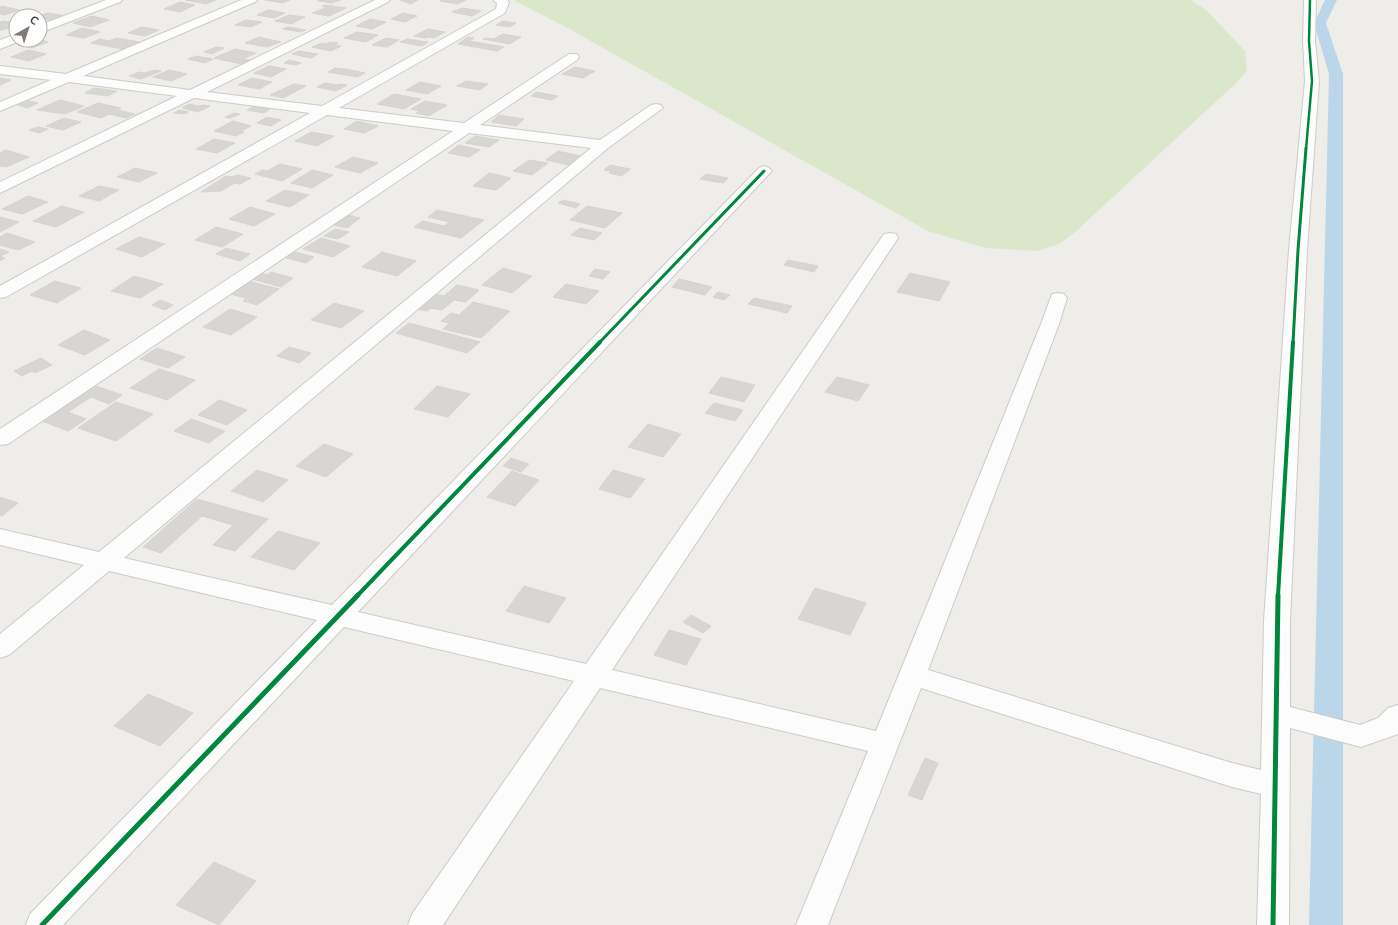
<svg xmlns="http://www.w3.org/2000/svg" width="1398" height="925" font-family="Lato,sans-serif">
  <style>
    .green { fill: #dbe7cb }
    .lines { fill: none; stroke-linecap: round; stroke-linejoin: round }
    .canal { fill: #bcd6e9; fill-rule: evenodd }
    .building { fill: #d8d6d2; stroke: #d6d4cf }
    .minor-casing { stroke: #cccbc7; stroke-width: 2 }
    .minor { fill: #fcfcfc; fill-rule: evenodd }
    .cycleway-far3-casing { stroke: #fff; stroke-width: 4 }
    .cycleway-far2-casing { stroke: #fff; stroke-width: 5 }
    .cycleway-far1-casing { stroke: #fff; stroke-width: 6 }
    .cycleway-casing { stroke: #fff; stroke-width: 8 }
    .cycleway-far3 { stroke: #00873e; stroke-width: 2.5 }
    .cycleway-far2 { stroke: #00873e; stroke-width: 3 }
    .cycleway-far1 { stroke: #00873e; stroke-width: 4 }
    .cycleway { stroke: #00873e; stroke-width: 5 }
  </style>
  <rect width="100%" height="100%" fill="#eeede9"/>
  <!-- green -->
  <path class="green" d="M513,0H1191L1206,10L1245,51L1247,71L1234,85L1073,234L1059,244L1037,251L987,248L930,232L564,26Z"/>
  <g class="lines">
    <!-- canal -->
    <path class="canal" d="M1325,0H1337L1326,23L1343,74V925H1309L1329,74L1314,23Z"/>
  </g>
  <!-- building -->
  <path class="building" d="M185,0H216L206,4Z
    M265,0H290L282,3Z
    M320,0H341L332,3L318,1Z
    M400,0H418L411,4Z
    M442,0H466L458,4L440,1Z
    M180,2L195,5L180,12L164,9Z
    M325,5L346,8L329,16L312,13L327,7L322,6Z
    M2,6L19,10L4,15L0,14V7Z
    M462,8L481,11L472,16L452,12Z
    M268,10L285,13L274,18L257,15Z
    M47,13L62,15L50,20L40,18L39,16Z
    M403,13L417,16L405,22L391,19Z
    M289,15L305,17L291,24L275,21Z
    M92,16L109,20L90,27L73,23Z
    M370,19L386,22L372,29L356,26Z
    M246,20L262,22L251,27L235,25Z
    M3,21L16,23V25L3,30H0V22Z
    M503,21L516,23L510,27L496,25Z
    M142,27L159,30L145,36L128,33Z
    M288,27L306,30L300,32L283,29Z
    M82,28L100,32L84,38L66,35Z
    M428,29L445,32L434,38L429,37L425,38L414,36Z
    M357,32L378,35L366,42L344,38Z
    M503,34L521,37L510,44L483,39L486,38L494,39Z
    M259,37L281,42L267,47L245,43Z
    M468,37L474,38L469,41L504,47L497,51L458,44Z
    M117,38L139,42L122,49L91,43L100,39L109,41Z
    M386,38L399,40L387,47L372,45Z
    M40,39L48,42L32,48L18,45L31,40Z
    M407,39L428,42L422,46L400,42Z
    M330,42L338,43L334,45L341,46L331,51L312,47L322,43L326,44Z
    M216,47L224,48L212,54L204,52Z
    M235,49L256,53L243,59L249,60L241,64L214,58Z
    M28,50L46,54L29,61L11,57Z
    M299,51L318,54L311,58L292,54Z
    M196,56L213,59L205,63L188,59Z
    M289,60L301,63L296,65L284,63Z
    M269,66L286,69L271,77L254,73Z
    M575,67L595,71L583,78L562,74Z
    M335,68L346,69L365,73L357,77L328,72Z
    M155,70L161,71L141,79L129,76L139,72L145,73Z
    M169,70L187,74L171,81L153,77Z
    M0,78L11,80L0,85Z
    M252,78L272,82L259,89L238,85Z
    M466,81L488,84L480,90L457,86Z
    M420,82L441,86L427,94L406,90Z
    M325,83L337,85L341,84L347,85L336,91L317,87Z
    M294,84L306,86L283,98L270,95Z
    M94,88L117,91L108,96L85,93Z
    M536,92L558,96L552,100L531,96Z
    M394,94L421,99L404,109L377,104Z
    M60,100L84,106L65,114L37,110Z
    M29,101L38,103L27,108L18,105Z
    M425,101L447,105L429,116L416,113L420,111L411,109Z
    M98,103L121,108L117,110L135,114L126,118L109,114L101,118L77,112Z
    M189,104L200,106L203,105L210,106L198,112L182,108Z
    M254,106L270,109L264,113L247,110Z
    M179,110L189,112L184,114L174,113Z
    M235,113L240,114L230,118L225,117Z
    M499,115L524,119L516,126L491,122Z
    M267,117L281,120L271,126L257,123Z
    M64,118L81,122L63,130L46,126Z
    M233,121L251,126L241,131L244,132L236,136L214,131Z
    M357,121L378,126L364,133L344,129Z
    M38,127L48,129L39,133L29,130Z
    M311,132L334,136L317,146L295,141Z
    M475,136L499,140L489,147L465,143Z
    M214,139L235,143L217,153L196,149Z
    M459,145L480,150L469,157L448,153Z
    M6,150L29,157L6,167L0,166V153Z
    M558,151L580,156L569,165L546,160Z
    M353,157L378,163L360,173L335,167Z
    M529,160L548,163L532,175L513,171Z
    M280,164L302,169L282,181L255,174L262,170L267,171Z
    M610,165L630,169L622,176L609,173L611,171L604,170Z
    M135,168L157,173L139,182L117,177Z
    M312,170L333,175L312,188L291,183Z
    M489,173L511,178L496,190L473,186Z
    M706,174L728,178L723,183L700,179Z
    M237,175L251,178L240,184L235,183L221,191L201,192L226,176L232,177Z
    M99,186L119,190L99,201L79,196Z
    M285,190L309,195L290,207L266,201Z
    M28,196L48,202L22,214L2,209Z
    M563,200L580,204L576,208L558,203Z
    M62,206L84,212L56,227L33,221Z
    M587,206L622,213L605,228L570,220Z
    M250,207L275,214L254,226L229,219Z
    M437,210L484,220L461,238L414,227L423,221L444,226L450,222L428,217Z
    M348,215L360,218L347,228L334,225Z
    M0,217L19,222L0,232Z
    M216,227L243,234L222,247L195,240Z
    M580,228L602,233L594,240L571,235Z
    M335,229L349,232L338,239L324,236Z
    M7,233L35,242L18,250L0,245V237Z
    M139,237L165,244L142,257L116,249Z
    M321,238L350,246L333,257L303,249Z
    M226,248L250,254L240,261L216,254Z
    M0,249L9,252L0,256L5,258L0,261Z
    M295,252L314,257L306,263L286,258Z
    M382,252L416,261L397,276L362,267Z
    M788,260L818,266L814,272L784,265Z
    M503,268L532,276L512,293L482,285Z
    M595,269L610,272L603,279L589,276Z
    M271,272L293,278L281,287L252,279L261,273L267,275Z
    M910,273L950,282L939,301L897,292Z
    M134,276L163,284L140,298L111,291Z
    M679,279L712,287L705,295L672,287Z
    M55,281L81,288L57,303L30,295Z
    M248,281L279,289L257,305L243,301L246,298L230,294Z
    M566,284L599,291L586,304L553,297Z
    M457,285L479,290L466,302L454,300L442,310L431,308L427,311L418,309L435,294L444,296Z
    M718,292L730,295L724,300L713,297Z
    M754,298L792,306L787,313L748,304Z
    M160,300L173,305L165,310L152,305Z
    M473,302L510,311L481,338L443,329L449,323L441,321L451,313L459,315Z
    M334,303L364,311L341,328L311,320Z
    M230,309L257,317L231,335L203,327Z
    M409,323L480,342L467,353L396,333Z
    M84,330L110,340L85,355L58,345Z
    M289,347L311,353L299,363L277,356Z
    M157,348L185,357L168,368L140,359Z
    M41,358L52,365L35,373L32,371L22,376L14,371Z
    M159,369L195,380L167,400L130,388Z
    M721,377L755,385L744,402L709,393Z
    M837,377L869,385L858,401L825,392Z
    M93,385L122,395L109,404L91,397L68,412L86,419L68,431L39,420Z
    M437,386L470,394L448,417L414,409Z
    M219,400L247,410L227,425L198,415Z
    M116,402L153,414L116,441L78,428Z
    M714,403L743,410L735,421L705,413Z
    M191,419L225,431L209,443L174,431Z
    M648,424L681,434L663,457L628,447Z
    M324,444L353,454L326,477L296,466Z
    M511,458L529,464L521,472L503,466Z
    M257,470L288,480L263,502L231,491Z
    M613,470L645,479L630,498L599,489Z
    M512,471L539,480L515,506L487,497Z
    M0,497L18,503L2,516L0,515Z
    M197,499L268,519L235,551L213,545L233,525L202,516L161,553L143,547Z
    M278,531L320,543L294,570L251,557Z
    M524,586L566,598L549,623L506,611Z
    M815,588L866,603L850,635L798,619Z
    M691,615L711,626L703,633L683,622Z
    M669,630L701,639L686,665L654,655Z
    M148,694L193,713L160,746L114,726Z
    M925,758L938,763L922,800L908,795Z
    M214,862L256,881L219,925L176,905Z"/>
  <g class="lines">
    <!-- minor casing -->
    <g class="minor-casing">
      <path id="minor" d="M106,0H122L120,2L40,33V25Z
        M241,0H257L255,2L83,76L190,90L375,0H390L388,2L207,92L322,106L496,9L497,3L493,0H507L509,2L505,13L339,108L464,123L569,54H577L579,57L577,60L480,125L600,140L651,105L656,104L661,105L663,108L608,148L124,558L332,605L759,168L764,166L769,168L772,171L769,174L358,612L586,664L884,234L890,233L896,234L898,238L612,670L876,731L1041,324L1052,294L1058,293L1064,294L1067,298L1059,324L928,670L1232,763L1261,770L1264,621L1289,250L1305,81L1303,41L1304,0H1316L1315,41L1319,81L1307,250L1290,621V707L1360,725L1378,718L1388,708L1398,705V734L1361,747L1290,728L1289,925H1257L1261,794L1232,787L921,688L828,925H796L868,751L600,688L443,925H408L412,914L574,681L344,627L63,925H26L30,914L317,620L109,571L9,655L0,658V634L84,565L0,545V529L99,552L591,148L469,133L8,444L0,445V429L453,131L327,115L6,297L0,298V286L310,113L194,98L0,193V182L177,96L69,82L0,111V102L51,80L0,74V66L66,74Z
        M16,34V40L20,41L0,49V40Z"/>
    </g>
    <!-- minor -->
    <use href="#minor" class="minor"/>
    <!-- cycleway-far3 casing -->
    <g class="cycleway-far3-casing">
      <path id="cycleway-far3" d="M1306,149L1312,81L1309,41L1310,0"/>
    </g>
    <!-- cycleway-far2 casing -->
    <g class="cycleway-far2-casing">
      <path id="cycleway-far2" d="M599,343L764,171
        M1293,343L1298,250L1306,148"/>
    </g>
    <!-- cycleway-far1 casing -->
    <g class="cycleway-far1-casing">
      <path id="cycleway-far1" d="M357,596L600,342
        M1278,596L1293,342"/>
    </g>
    <!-- cycleway casing -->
    <g class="cycleway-casing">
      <path id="cycleway" d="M42,925L358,595
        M1273,925L1278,595"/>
    </g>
    <!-- cycleway-far3 -->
    <use href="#cycleway-far3" class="cycleway-far3"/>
    <!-- cycleway-far2 -->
    <use href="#cycleway-far2" class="cycleway-far2"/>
    <!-- cycleway-far1 -->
    <use href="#cycleway-far1" class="cycleway-far1"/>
    <!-- cycleway -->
    <use href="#cycleway" class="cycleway"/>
  </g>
  <!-- north arrow -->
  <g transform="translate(28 28) rotate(39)"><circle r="19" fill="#ffffff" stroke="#b4b2af"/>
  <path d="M0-3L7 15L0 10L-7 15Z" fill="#807c75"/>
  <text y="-6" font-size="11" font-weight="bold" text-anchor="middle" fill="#443f36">С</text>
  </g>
</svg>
